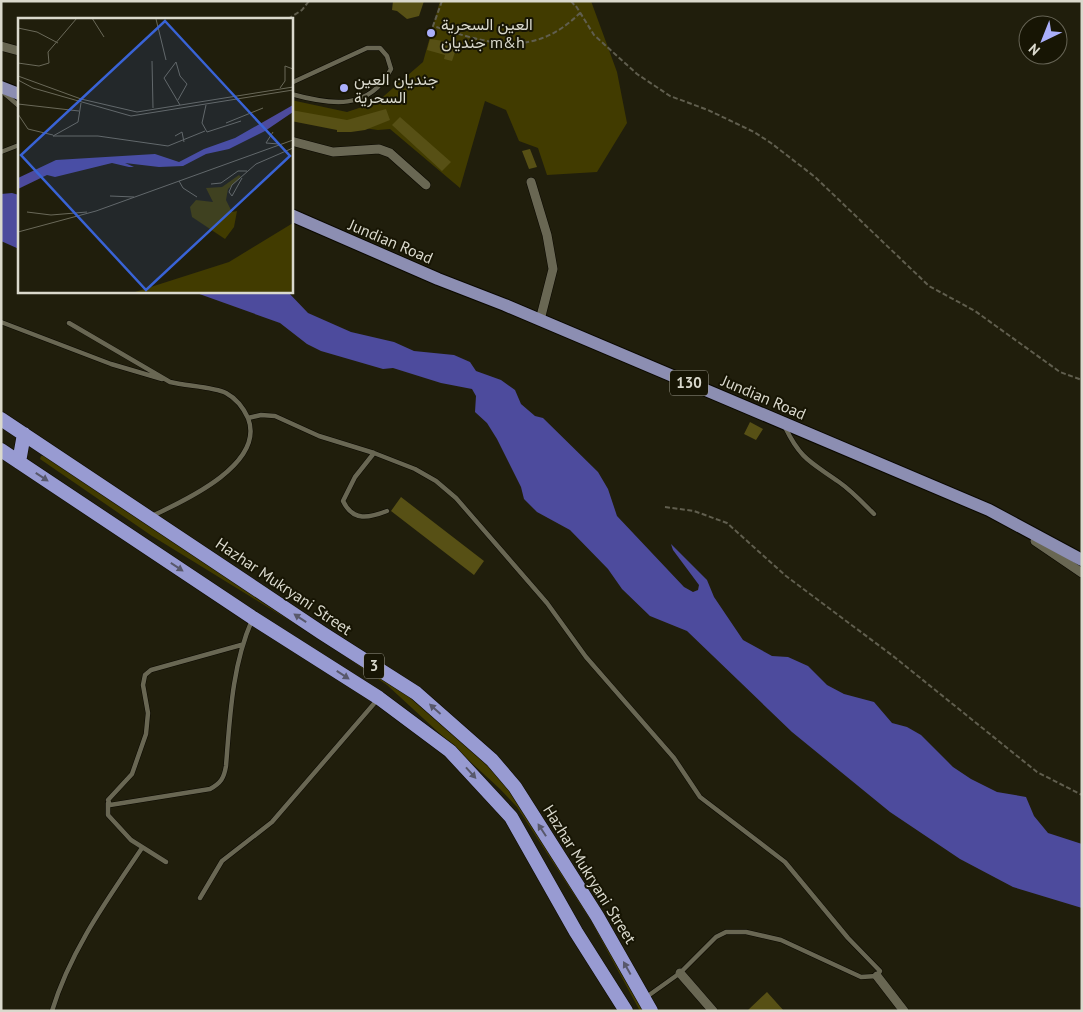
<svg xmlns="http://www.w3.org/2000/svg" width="1083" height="1012" font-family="'PT Sans',Vazirmatn,sans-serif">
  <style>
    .green { fill: #413b00 }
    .water { fill: #4d4b9d }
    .building { fill: #575015 }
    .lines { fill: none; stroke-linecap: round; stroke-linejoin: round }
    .service-casing { stroke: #0a0800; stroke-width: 5.5 }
    .minor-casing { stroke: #0a0800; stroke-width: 10 }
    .primary-casing { stroke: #0a0800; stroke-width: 14 }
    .trunk-casing { stroke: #0a0800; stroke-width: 15 }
    .path { stroke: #605e4e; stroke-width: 2; stroke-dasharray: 5 2.5; stroke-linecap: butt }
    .service { stroke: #696753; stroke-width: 4.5 }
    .minor { stroke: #696753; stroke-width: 9 }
    .primary { stroke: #8c8eb2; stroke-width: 12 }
    .trunk { stroke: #989bd2; stroke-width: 14 }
    .oneway { fill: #58586b }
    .poi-dot { fill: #aaaffb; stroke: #171504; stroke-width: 2 }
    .labels { text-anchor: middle; stroke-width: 4; stroke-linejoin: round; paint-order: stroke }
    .shield { fill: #171504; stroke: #a09e91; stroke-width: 1 }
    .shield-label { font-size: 15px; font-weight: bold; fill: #dad9cd }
    .poi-label { font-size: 16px; fill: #dad9cd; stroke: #171504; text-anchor: start }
    .street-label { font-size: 16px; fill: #dad9cd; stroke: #171504 }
    .inset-road { fill: none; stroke: #6a6959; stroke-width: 1 }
    .view { fill: #3963d6; fill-opacity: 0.15; stroke: #3963d6; stroke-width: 2.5 }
    .inset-edge { fill: none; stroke: #dad9cd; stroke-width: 2.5 }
  </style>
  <rect width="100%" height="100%" fill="#201e0c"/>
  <!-- green -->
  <path class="green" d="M440,1H591L617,72L627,123L597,172L547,175L538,148L519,141L506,110L485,101L460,188L390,129L378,130L291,118V100L347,112L377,102L423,62Z
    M48,455L392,677L508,782L650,1011H640L591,921L517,807L500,789L387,685L318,638L152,536L40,459L41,456Z"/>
  <!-- water -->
  <path class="water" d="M12,193L19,195V249L1,241V194Z
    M191,291H287L308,313L351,332L394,342L414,351L454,355L470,362L476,371L501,380L515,390L521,404L535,416L543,418L598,472L608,489L617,516L684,587L693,592L698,590L699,585L673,550L671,544L707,580L714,597L743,640L772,656L788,657L808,666L827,685L844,694L874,702L892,723L907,727L921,735L953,767L971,779L997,792L1026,797L1034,816L1048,833L1082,844V908L1013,887L960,859L890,812L792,732L687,631L650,616L622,589L608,569L570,530L537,512L524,499L521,487L497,439L487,423L475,412L476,396L472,389L441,383L393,368L383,369L321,351L307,344L280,323Z"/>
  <!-- building -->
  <path class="building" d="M393,1H424L419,16L407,19L397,11L392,10Z
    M430,39L458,43L452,61L444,59L445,55L427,50Z
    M386,109L390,120L365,130L351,132H337V130L291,121V110L347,120Z
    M400,117L451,162L442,171L392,125Z
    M530,149L537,167L529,169L522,151Z
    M750,422L763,429L756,440L744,434Z
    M401,497L484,561L474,575L391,511Z
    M767,992L784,1011H747Z"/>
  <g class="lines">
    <!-- service casing -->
    <g class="service-casing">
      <path id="service" d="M291,83L367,48H380L387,56L391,69C369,111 331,105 291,94
        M5,94L19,106
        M1,152L19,145
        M1,322L111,364L162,379
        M69,323L170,382C186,386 214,387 226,393C237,399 243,407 248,418C266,464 184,501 152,516
        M248,418L261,415L275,416L319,436L374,453L415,469L436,481L456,498L547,603L586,657L674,758L700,797L785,862L848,938L880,971L877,976L861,977L781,940L746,932H726L716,937L680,973L645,998
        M785,427C801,460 811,462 839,482C852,491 863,503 874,514
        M374,453L355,477L343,501C353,522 369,518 387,511
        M241,645L151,670L145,675L143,685L148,713L146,734L132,774L108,800L110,805L210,789C221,783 224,778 226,766C230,716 232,666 252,620
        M108,803V815L131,840L166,862
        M200,898L222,861L272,822L378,699
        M52,1011C70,951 107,900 142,848"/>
    </g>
    <!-- minor casing -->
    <g class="minor-casing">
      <path id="minor" d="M1,46L19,51
        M291,141L333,152L379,149L390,153L426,185
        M531,182L547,235L553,269L540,320
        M1035,541L1082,573
        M680,973L713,1011
        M877,976L904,1011"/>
    </g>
    <!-- primary casing -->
    <g class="primary-casing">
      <path id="primary" d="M1,87L19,94
        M291,215L438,279L505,305L989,510L1082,560"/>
    </g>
    <!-- trunk casing -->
    <g class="trunk-casing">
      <path id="trunk" d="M1,419L322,633L416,693L492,760L515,787L597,916L651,1011
        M1,450L253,618L379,698L450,751L511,817L576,932L626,1011
        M19,462L24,434"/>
    </g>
    <!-- path -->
    <path class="path" d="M442,1L433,26C490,44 533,59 580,13
      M571,1L576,7
      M576,6L594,35L637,74L670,96L708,110L754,132L771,143L815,177L929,286L975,311L1060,372L1082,380
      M288,19L302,10L309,1
      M665,507L694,511L727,523L786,576L893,656L1037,772L1082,795"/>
    <!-- service -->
    <use href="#service" class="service"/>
    <!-- minor -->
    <use href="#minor" class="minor"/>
    <!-- primary -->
    <use href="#primary" class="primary"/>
    <!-- trunk -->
    <use href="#trunk" class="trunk"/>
  </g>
  <!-- one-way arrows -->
  <defs><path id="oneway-solid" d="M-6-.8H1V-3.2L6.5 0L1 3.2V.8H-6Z" transform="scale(1.25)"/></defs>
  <g class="oneway">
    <use href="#oneway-solid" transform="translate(42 477) rotate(33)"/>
    <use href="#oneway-solid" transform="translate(177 567) rotate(34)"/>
    <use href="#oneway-solid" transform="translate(300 618) rotate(-146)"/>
    <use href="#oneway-solid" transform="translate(343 675) rotate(33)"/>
    <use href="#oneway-solid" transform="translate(435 709) rotate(-138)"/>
    <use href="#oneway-solid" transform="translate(471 773) rotate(48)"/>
    <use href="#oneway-solid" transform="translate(542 830) rotate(-123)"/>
    <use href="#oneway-solid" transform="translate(627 968) rotate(-119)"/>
  </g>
  <!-- markers -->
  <g class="poi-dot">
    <circle cx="431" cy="33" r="5"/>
    <circle cx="344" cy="88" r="5"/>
  </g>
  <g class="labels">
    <!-- shield labels -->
    <g class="shield">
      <rect x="670" y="370.5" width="38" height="25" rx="4"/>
      <rect x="364" y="653.5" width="20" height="25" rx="4"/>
    </g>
    <g class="shield-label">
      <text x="689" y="388">130</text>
      <text x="374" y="671">3</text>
    </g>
    <!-- poi labels -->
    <g class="poi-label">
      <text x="441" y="30">العين السحرية<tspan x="441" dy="18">جنديان m&amp;h</tspan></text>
      <text x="354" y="85">جنديان العين<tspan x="354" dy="18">السحرية</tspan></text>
    </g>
    <!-- street labels -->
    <g class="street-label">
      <text transform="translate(391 241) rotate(23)" y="6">Jundian Road</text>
      <text transform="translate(764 397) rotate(23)" y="6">Jundian Road</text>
      <text transform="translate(284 586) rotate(34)" y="6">Hazhar Mukryani Street</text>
      <text transform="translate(590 874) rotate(58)" y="6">Hazhar Mukryani Street</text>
    </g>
  </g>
  <!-- overview -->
  <g transform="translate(18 18)">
    <rect width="275" height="275" fill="#201e0c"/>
    <path d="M221,157L223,159L210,171L208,182L214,194L219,193L216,209L207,221L174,199L172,189L178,182L195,184L188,170L204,169ZM275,205V275H114L211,244Z" fill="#413b00"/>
    <path d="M275,87V94L247,113L211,131L188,136L165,148L141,149L107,145L116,149H111L94,145L37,159L29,157L0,171V160L38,142L137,136L161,144L186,131L217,120Z" fill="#4d4b9d"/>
    <path class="inset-road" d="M74,0L86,19M138,1L148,42M0,10L19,14L40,25M134,43L135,90M0,45L21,48L31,45L30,34L59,0M0,58L63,81L119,94L275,69M0,62L15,70L113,98L275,72M262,70L267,63V48L275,51M160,82L169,66L162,58L158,44L146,60L162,87M63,85L60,104L35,118H80L150,128L187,113M0,86L61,93M188,87L184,105L189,114L223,103M0,96L10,111L35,117M208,105L245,90M255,114L248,125L261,126M157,118L164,114L166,124M224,160L214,178L211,174L214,167L238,146L275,130M161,163L165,170L179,179M193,166L203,165L220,153H229M92,178L116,179M9,194L33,197L69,194M0,214L78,193L275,122"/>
    <path class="view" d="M147,3L272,138L128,272L3,137Z"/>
    <rect width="275" height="275" class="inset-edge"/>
  </g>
  <!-- border -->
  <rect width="1083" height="1012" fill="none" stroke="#dad9cd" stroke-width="5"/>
  <!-- north arrow -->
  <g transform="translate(1043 40) rotate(223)"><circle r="24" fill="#171504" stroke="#656354"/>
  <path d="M0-4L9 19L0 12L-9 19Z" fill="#aaaffb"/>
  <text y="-8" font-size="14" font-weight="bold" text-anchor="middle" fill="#dad9cd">N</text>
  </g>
</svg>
